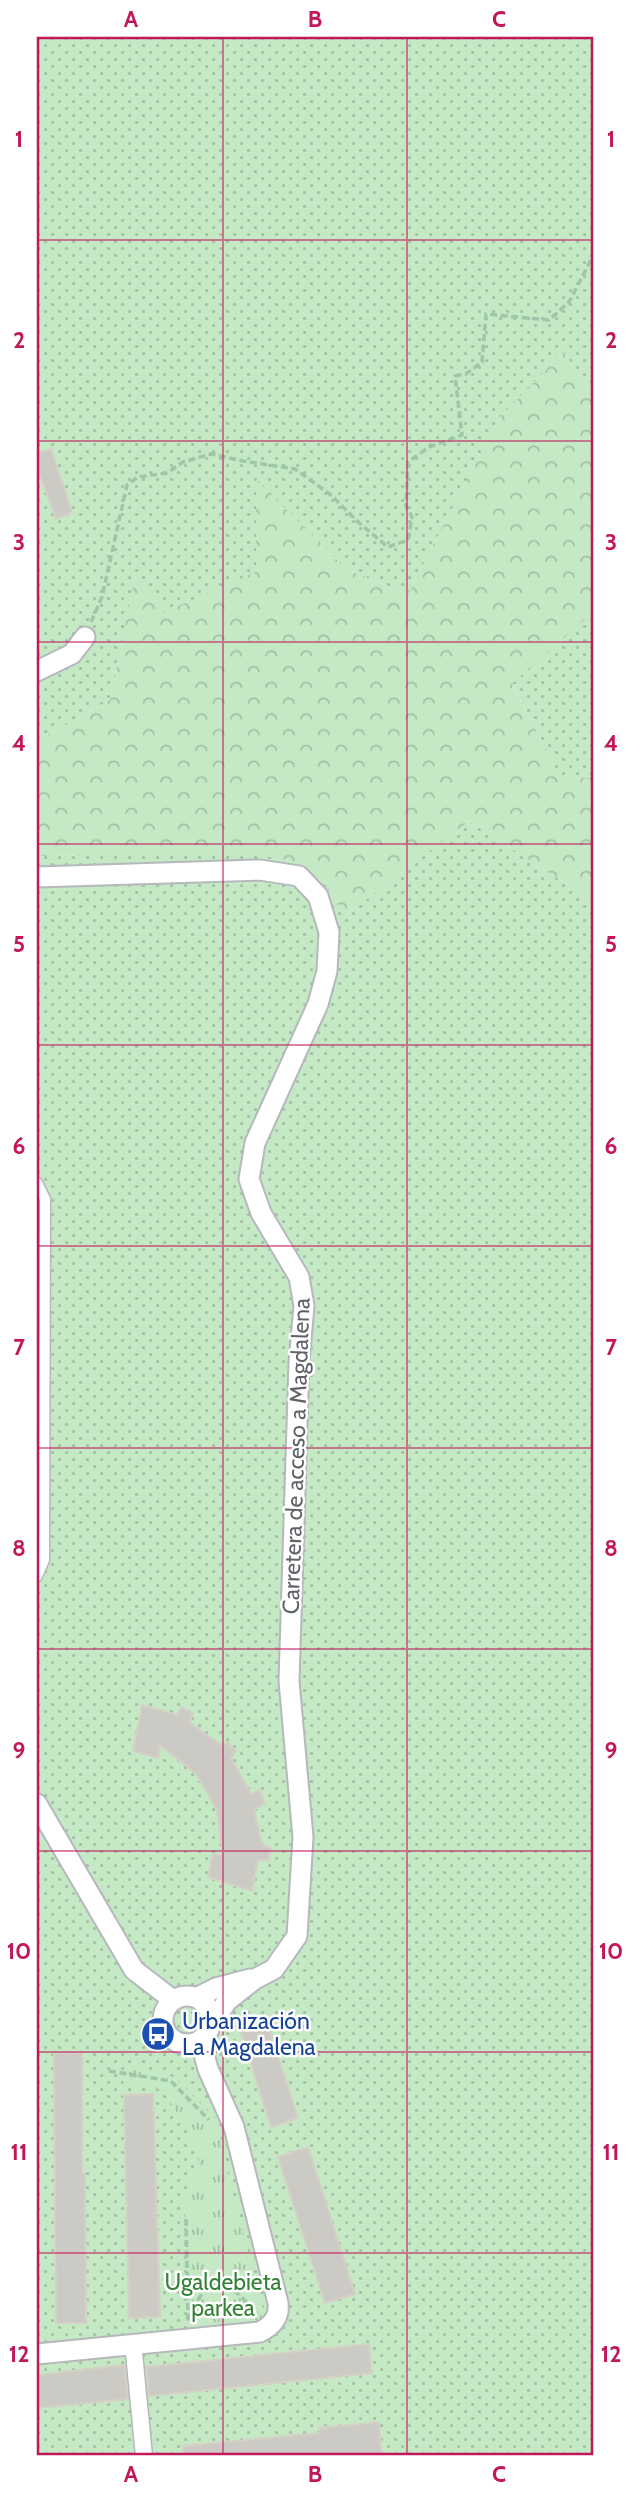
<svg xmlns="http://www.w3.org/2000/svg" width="630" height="2493" font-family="Cabin,sans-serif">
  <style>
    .grass { fill: url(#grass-dots) }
    .forest { fill: url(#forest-crowns) }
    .park { fill: url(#park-tufts) }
    .building { fill: #cccac5; stroke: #d6d1c6; stroke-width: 2 }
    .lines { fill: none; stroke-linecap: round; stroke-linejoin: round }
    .service-casing { stroke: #b5b8bc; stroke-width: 13 }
    .pedestrian-casing { stroke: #b5b8bc; stroke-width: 19 }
    .minor-casing { stroke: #b5b8bc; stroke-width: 23 }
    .path { stroke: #9cc7a9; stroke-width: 3.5; stroke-dasharray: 7 3.5; stroke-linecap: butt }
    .service { stroke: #fff; stroke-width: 10 }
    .pedestrian { stroke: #fff; stroke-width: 16 }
    .minor { stroke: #fff; stroke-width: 19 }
    .grid { fill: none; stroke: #c2185b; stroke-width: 2; stroke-opacity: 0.55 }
    .labels { text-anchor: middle; stroke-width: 5; stroke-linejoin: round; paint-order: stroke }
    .street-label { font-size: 23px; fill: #5f6368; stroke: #fff }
    .transit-label { font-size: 23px; fill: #164399; stroke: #fff; text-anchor: start }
    .park-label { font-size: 23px; fill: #348238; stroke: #fff }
    .neatline { fill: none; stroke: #c2185b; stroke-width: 2.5 }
    .grid-label { font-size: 23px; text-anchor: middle; font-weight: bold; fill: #c2185b }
  </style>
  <defs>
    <pattern id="grass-dots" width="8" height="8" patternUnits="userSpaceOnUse" patternTransform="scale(1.75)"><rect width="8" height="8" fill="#c5e8c5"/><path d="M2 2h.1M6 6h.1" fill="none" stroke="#a3c0a4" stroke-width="1.8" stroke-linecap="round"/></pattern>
    <pattern id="forest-crowns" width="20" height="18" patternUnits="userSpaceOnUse" patternTransform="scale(1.75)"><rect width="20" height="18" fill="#c5e8c5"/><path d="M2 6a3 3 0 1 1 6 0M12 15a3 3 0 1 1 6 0" fill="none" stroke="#a3c0a4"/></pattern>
    <pattern id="park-tufts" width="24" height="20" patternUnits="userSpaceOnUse" patternTransform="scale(1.75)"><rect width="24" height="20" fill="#c5e8c5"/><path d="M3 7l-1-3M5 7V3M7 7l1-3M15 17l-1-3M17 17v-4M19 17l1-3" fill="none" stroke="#a3c0a4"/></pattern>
  </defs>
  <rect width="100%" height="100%" fill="#f1efe8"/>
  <!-- grass -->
  <path class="grass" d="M37,37H593V399L564,352L499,418L408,594L347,570L256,480V572L164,613L136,572L110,700L37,741Z
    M593,612V778L560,777L512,683Z
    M469,821L593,901V2456H37V856L249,853L288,860L325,884L345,916Z"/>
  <!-- forest -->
  <path class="forest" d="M564,352L593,399V612L512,684L560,777L593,778V901L469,821L345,916L325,884L288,860L249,853L37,856V741L110,700L136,571L164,612L256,572V479L347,570L408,594L499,418Z"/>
  <!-- park -->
  <path class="park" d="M128,2065L174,2077L217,2120L226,2166L268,2328L188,2339L186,2219L181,2201L199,2163C191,2134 178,2112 161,2089L123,2084Z"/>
  <!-- building -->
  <path class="building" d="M51,449L72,512L56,519L37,468V453Z
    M142,1705L177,1715L181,1707L193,1713L190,1723L222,1745L228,1742L236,1751L231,1758L251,1794L259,1790L265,1804L254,1809L262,1845L271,1848L268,1860H258L252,1891L208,1877L213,1854L223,1856L217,1810L196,1774L160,1745L158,1758L133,1751Z
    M266,2018L298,2118L271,2127L239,2026Z
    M54,2053H82V2173H85L86,2323H56Z
    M153,2094L160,2317L129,2318L124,2095Z
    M308,2147L355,2294L325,2303L278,2157Z
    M369,2344L372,2373L149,2396L146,2367Z
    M125,2365L128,2399L37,2408V2375Z
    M379,2422L382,2456H183V2446L320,2433L319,2428Z"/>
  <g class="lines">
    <!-- service casing -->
    <g class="service-casing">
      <path id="service" d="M37,1183L45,1199L44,1560L37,1576"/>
    </g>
    <!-- pedestrian casing -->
    <g class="pedestrian-casing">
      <path id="pedestrian" d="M134,2353L144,2456"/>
    </g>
    <!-- minor casing -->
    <g class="minor-casing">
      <path id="minor" d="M37,671L72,654L85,637
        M37,877L260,870L299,876L318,896L329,932L327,971L318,1004L255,1143L249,1179L261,1213L299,1277L304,1306L299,1362L289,1681L303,1837L297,1936L274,1969L255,1979L227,2001L209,2028
        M37,1804L134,1970L173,2000
        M163 2020a24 24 0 1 1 48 0a24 24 0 1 1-48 0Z
        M196,1998L216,1988L250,1979
        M37,2354L260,2332C272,2326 280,2317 278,2303L234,2127L208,2069L200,2040"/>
    </g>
    <!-- path -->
    <path class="path" d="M91,622L102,597L127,485L138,477L167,473L183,462L211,454L243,461L295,469L331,495L357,521L388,547L408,540L412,517L406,506L408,462L429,447L462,435L455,376L466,374L482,362L486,314L549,320L569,302L593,256
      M109,2071L171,2081L209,2120
      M186,2219L188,2323
      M195,2321C198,2313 196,2305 199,2299C201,2293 206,2290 211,2288C232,2281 244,2300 257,2314"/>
    <!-- service -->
    <use href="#service" class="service"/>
    <!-- pedestrian -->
    <use href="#pedestrian" class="pedestrian"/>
    <!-- minor -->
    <use href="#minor" class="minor"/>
  </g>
  <!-- grid -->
  <path class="grid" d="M223,37V2456M407,37V2456M37,240H593M37,441H593M37,642H593M37,844H593M37,1045H593M37,1246H593M37,1448H593M37,1649H593M37,1851H593M37,2052H593M37,2253H593"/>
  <!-- icons -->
  <defs>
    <g id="bus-disc" transform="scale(1.75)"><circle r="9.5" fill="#1a4fb4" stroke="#fff"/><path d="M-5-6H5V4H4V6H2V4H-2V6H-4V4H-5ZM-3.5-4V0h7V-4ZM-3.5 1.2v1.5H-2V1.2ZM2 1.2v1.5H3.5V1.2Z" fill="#fff"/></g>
  </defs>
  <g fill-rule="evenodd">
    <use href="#bus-disc" x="158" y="2034"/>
  </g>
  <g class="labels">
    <!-- street labels -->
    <g class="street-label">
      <text transform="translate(296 1456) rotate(-88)" y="8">Carretera de acceso a Magdalena</text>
    </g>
    <!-- transit labels -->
    <g class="transit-label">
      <text x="182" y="2029">Urbanización<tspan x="182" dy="26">La Magdalena</tspan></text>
    </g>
    <!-- park labels -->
    <g class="park-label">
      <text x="223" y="2290">Ugaldebieta<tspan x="223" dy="26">parkea</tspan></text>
    </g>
  </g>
  <!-- border -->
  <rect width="630" height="2493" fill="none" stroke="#ffffff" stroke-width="77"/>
  <rect x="38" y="38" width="554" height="2416" class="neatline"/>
  <g class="grid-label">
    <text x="131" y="27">A</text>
    <text x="315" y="27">B</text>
    <text x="499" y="27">C</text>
    <text x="19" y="147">1</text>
    <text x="611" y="147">1</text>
    <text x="19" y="348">2</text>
    <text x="611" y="348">2</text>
    <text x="19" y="550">3</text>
    <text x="611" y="550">3</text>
    <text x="19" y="751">4</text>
    <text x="611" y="751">4</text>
    <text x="19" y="952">5</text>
    <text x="611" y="952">5</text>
    <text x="19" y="1154">6</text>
    <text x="611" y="1154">6</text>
    <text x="19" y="1355">7</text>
    <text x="611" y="1355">7</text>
    <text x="19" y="1556">8</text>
    <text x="611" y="1556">8</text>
    <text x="19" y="1758">9</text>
    <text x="611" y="1758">9</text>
    <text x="19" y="1959">10</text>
    <text x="611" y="1959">10</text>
    <text x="19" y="2160">11</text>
    <text x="611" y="2160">11</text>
    <text x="19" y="2362">12</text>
    <text x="611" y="2362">12</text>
    <text x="131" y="2482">A</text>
    <text x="315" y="2482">B</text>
    <text x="499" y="2482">C</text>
  </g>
</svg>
